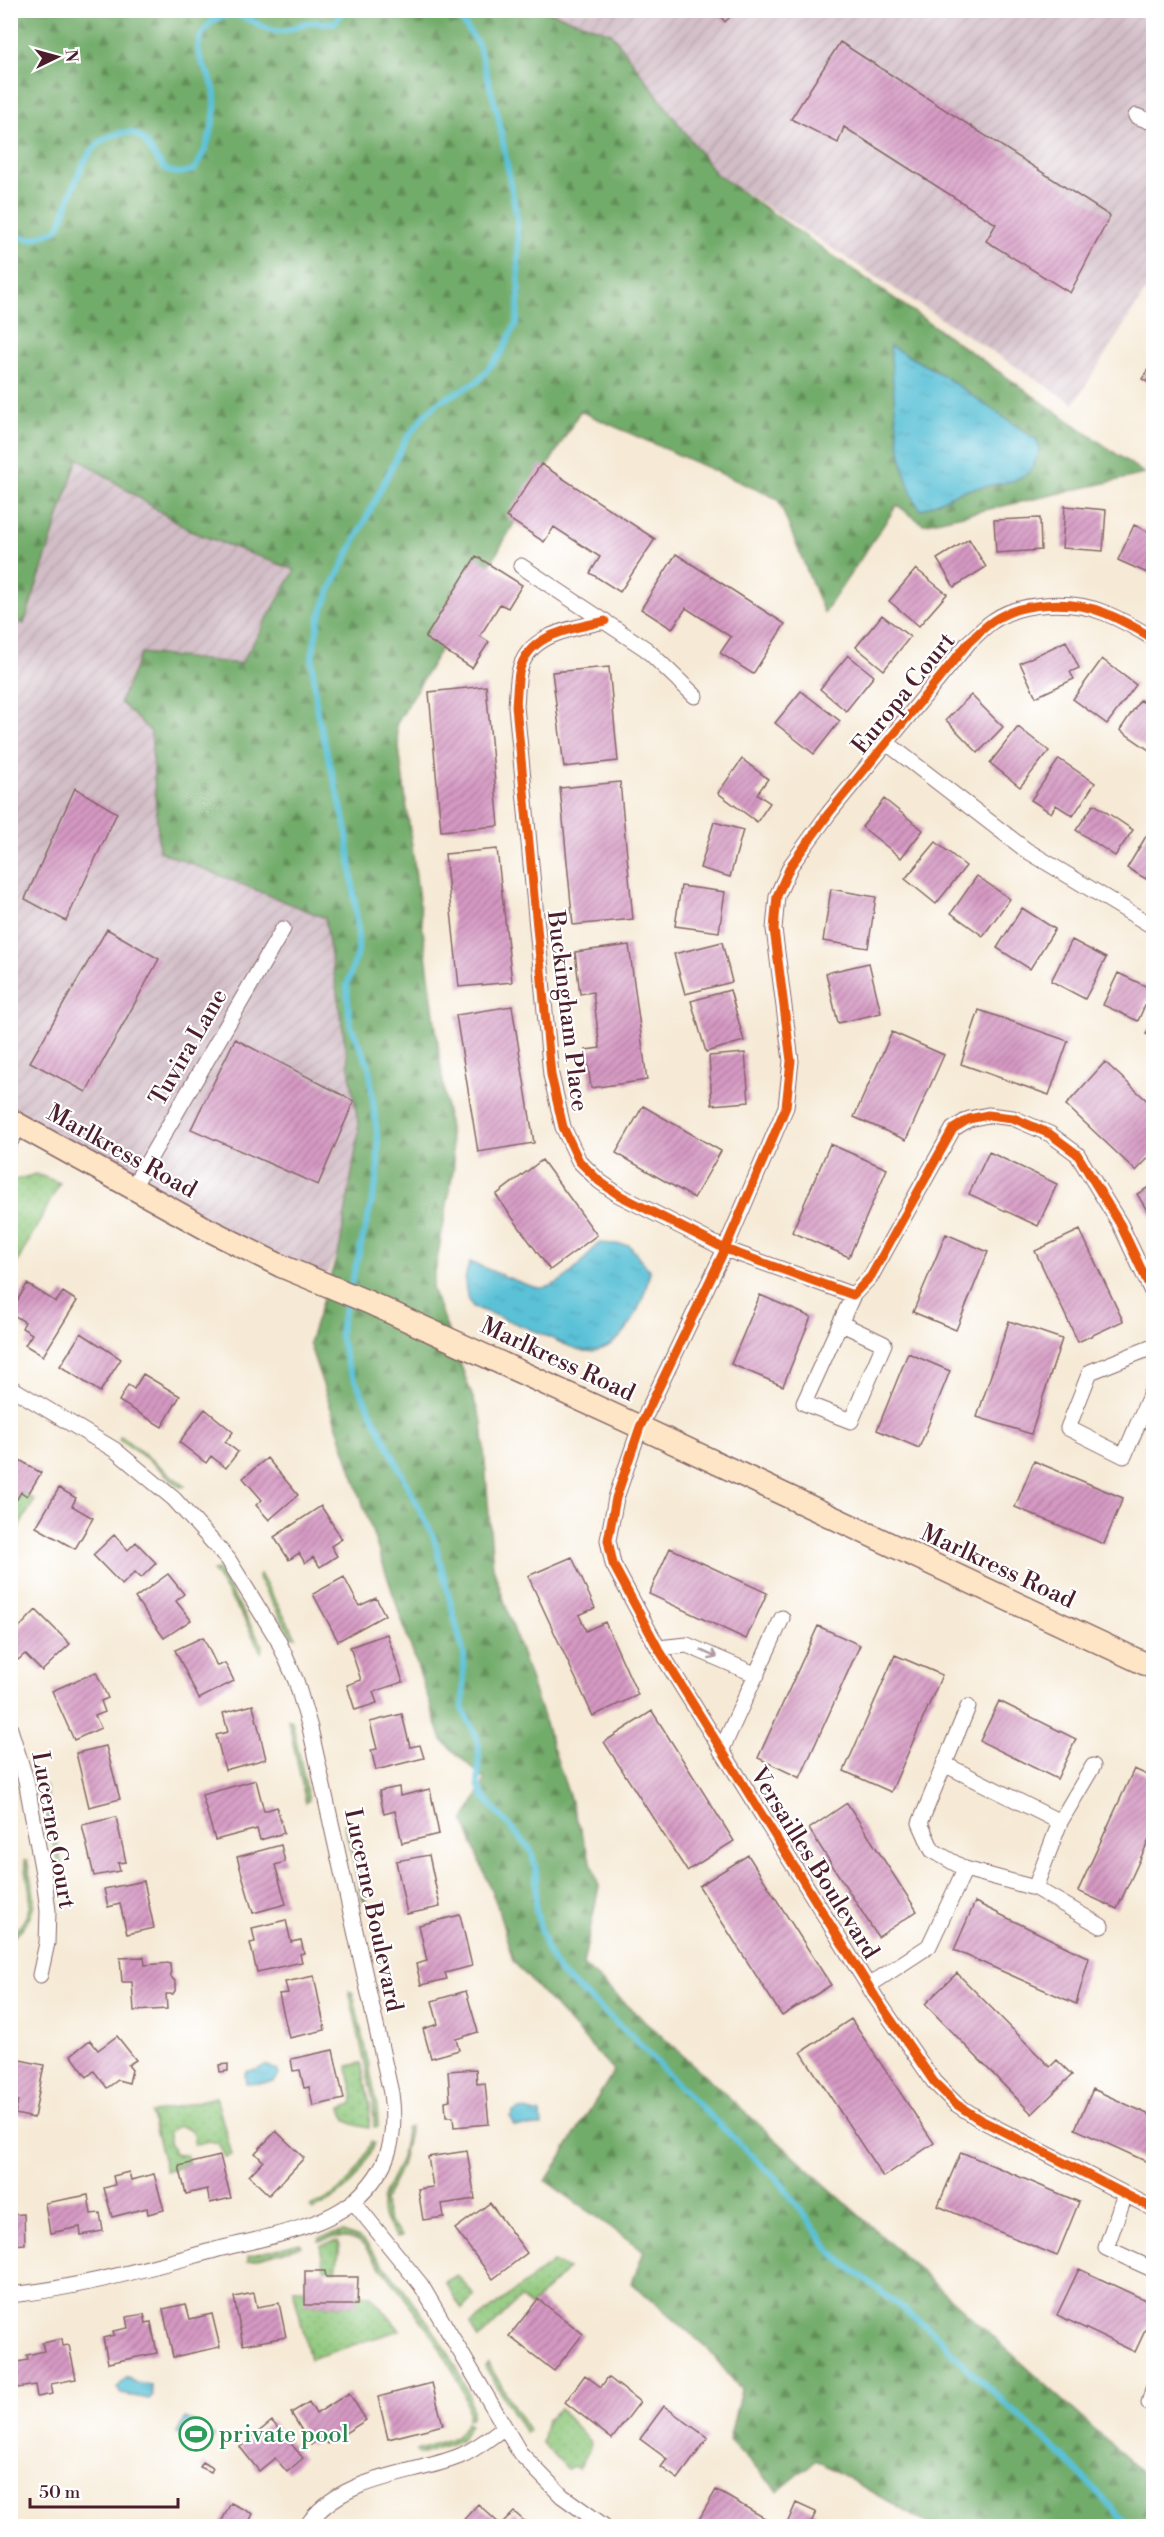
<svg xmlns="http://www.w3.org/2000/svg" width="1164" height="2537" font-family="'Libre Bodoni',serif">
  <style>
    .industrial { fill: url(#industrial-furrows) }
    .grass { fill: url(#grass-dots); stroke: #6c7352; stroke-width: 1.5 }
    .forest { fill: url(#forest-firs); stroke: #5e664a; stroke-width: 1.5 }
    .water { fill: url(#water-ripples); stroke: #527081; stroke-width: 1.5 }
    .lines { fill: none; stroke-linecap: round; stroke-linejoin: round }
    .stream { stroke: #5ac1d7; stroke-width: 6 }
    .building { fill: url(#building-hatch) }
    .street-casing { stroke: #866667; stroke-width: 17 }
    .secondary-casing { stroke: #866667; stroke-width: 25 }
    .street { stroke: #fff; stroke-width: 15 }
    .secondary { stroke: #fde5c5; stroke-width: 22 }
    .cycleway-casing { stroke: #fff; stroke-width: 13 }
    .cycleway { stroke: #e8590c; stroke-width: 9 }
    .oneway { stroke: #ae9aa0 }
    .labels { text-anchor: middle; stroke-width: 4.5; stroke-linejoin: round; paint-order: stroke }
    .street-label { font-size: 24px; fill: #4a1f2b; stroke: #fff }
    .leisure-label { font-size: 24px; fill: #27864d; stroke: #fff; text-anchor: start }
  </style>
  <defs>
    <pattern id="industrial-furrows" width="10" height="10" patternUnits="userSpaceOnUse" patternTransform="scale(1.5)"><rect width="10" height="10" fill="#d2bdc6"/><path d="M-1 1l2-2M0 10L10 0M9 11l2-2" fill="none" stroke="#b6a2aa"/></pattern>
    <pattern id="grass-dots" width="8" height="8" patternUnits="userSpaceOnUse" patternTransform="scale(1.5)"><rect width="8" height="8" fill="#8ec77a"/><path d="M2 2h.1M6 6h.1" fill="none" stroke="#7caa6a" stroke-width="1.8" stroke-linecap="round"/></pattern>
    <pattern id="forest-firs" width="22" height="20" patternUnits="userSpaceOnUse" patternTransform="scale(1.5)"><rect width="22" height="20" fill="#72ac6a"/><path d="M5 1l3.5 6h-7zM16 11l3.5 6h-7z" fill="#608b57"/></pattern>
    <pattern id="water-ripples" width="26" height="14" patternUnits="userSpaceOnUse" patternTransform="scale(1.5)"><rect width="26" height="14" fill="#5ac1d7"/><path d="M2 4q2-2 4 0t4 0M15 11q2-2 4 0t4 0" fill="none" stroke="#50a5b9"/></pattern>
    <pattern id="building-hatch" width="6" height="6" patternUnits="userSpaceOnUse" patternTransform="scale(1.5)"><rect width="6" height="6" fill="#d599c3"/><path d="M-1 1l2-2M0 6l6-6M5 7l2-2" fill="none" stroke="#af7c9f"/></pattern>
  </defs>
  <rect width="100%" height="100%" fill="#fff"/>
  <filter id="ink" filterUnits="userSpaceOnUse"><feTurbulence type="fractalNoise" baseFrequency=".0167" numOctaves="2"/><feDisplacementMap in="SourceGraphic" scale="12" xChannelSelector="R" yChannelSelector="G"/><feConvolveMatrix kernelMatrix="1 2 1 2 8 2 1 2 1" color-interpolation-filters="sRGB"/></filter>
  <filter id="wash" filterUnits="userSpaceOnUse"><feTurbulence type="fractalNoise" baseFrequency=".008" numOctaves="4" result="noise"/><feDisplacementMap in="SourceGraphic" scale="24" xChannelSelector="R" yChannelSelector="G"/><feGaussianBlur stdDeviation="1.35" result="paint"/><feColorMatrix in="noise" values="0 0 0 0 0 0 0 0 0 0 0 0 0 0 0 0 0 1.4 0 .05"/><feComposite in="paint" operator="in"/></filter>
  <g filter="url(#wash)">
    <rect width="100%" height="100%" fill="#f6ead6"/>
    <!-- industrial -->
    <path class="industrial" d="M543,11H1134L1153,23V279L1074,404L715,173L611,33Z
      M78,458L190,531L295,570L241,664L141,653L151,732L159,851L325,918L359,1130L340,1246L323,1283L11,1117V619L25,623Z"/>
    <!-- grass -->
    <path class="grass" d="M36,1174L60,1183L11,1274V1181Z
      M121,1436L185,1486L180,1487L154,1464L119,1439Z
      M21,1492L35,1500L11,1539V1510Z
      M218,1570L263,1646L261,1652L243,1617L213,1571Z
      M260,1574L296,1637L291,1636L258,1578Z
      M288,1719L292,1721L309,1800L306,1803Z
      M45,1786L62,1865H58L41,1788Z
      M348,1821L366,1902L362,1899L344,1824Z
      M24,1860H27C35,1896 42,1913 11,1939V1934C38,1914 30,1889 24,1860Z
      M349,1991L353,1993L377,2103L378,2127H374L373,2100Z
      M361,2063L370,2106L369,2128C354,2125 345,2125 341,2108L352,2104C356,2092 348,2079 348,2066Z
      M216,2097L232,2155L225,2157L218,2143L209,2141L193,2145L194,2138L190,2129L178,2126L169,2133V2143L174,2149L172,2152L177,2155L186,2154L189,2163L166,2171L151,2113Z
      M410,2127L401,2166L384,2202L389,2221L402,2236L397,2237C371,2206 383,2197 398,2165C403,2154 405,2141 406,2129Z
      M371,2141L374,2143C362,2176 345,2195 313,2210L310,2207C342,2195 360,2172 371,2141Z
      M343,2232L359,2238L367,2245C396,2279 476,2375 472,2418L468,2419C473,2379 390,2278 364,2246C350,2233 336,2236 319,2241L320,2237Z
      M338,2241L340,2245L336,2270L324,2269L320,2245Z
      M300,2243L302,2246L248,2261V2256Z
      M553,2262L568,2269L530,2306L520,2298L479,2339L471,2324Z
      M457,2275L475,2296L462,2309L445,2282Z
      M293,2289H305L306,2305H357V2294L370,2295L400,2330L310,2359Z
      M488,2363L528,2430L525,2433L485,2366Z
      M560,2409L590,2442L589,2450L579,2469L573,2466L567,2469L542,2443L547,2419Z
      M467,2423L470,2425L460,2440L453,2443L419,2454L417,2450L456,2437Z"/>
    <!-- forest -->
    <path class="forest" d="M543,10L611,33L715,173L1145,474L923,524L897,505L824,613L778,499L580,411L396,725L454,1166L432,1288L482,1422L493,1567L599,1886L583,1965L1153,2482V2526H931L816,2460L778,2491L729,2440L741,2390L707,2348L632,2283L644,2251L546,2181L614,2071L513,1961L497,1905L464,1822L485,1780L442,1740L309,1343L340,1246L359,1130L325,918L159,851L151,732L120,702L141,653L241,664L295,570L190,531L78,458L24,624L11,619V11Z"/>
    <!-- water -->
    <path class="water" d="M890,346L939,373L1037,440L1040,451L1030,472L1013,481L961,491L921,510C896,480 894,387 890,346Z
      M598,1243L629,1245L650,1271C644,1302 625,1354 585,1351C572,1349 558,1341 546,1336C522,1326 498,1316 473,1307C463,1292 463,1278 470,1262C484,1267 528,1288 540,1288C563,1287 585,1260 598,1243Z
      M265,2065L277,2070L279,2075L274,2082L246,2084L245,2075L248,2071L257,2070Z
      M520,2109L541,2114L542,2126H514L510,2118L513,2112Z
      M127,2377L137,2383L151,2385L153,2395L149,2399L121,2394L117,2388Z
      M186,2418L215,2435L207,2451L177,2433Z"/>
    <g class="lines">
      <!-- stream -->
      <path class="stream" d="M454,10L478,44L498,115L517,219L519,293L517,321L502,352L478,381L441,401L427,412L406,439L331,588L319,619L312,657L317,713L346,826L353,885L358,930V951L347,985L349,1014L351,1026L369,1066L378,1143V1172L375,1189L341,1325L340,1336L347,1364L434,1538L464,1655L463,1710L476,1735L479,1747L478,1785L484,1797L531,1850L536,1870V1911L546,1948L559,1972L634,2038L680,2087L780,2182L834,2255L934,2333L968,2369L1065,2458L1129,2526
        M10,236L33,239L57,230C62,223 63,216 66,208C73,188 81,161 96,146C103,139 111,135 121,133C159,126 148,189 195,169C209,146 216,122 215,95C213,68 185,57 206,28C212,20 220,16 229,15C247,13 259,29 276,31C288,33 296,25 307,23C316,22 325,23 334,23L345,10"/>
    </g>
    <g id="blocks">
      <!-- building -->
      <path class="building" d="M715,10H737L725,22Z
        M840,42L1110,216L1070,293L986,241L996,224L844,127L838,143L791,119Z
        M1154,360V386L1142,379Z
        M541,464L655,539L620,592L590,573L600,557L554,527L544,542L506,517Z
        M1065,506L1106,510L1103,551L1062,548Z
        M1040,518L1041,550L996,553L994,520Z
        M1134,525L1154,534V576L1118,560Z
        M969,539L986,567L954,587L937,559Z
        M676,554L785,624L753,674L720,653L731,637L686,608L672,629L641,609Z
        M476,556L522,585L508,608L500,604L480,636L489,642L472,668L425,638Z
        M916,569L947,594L919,626L889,601Z
        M882,615L910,637L884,670L856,647Z
        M1066,641L1079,668L1070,672L1074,679L1036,697L1020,663Z
        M848,655L874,676L846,711L820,689Z
        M1102,659L1136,685L1107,724L1073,699Z
        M609,667L618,761L564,767L552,672Z
        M486,686L499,826L441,831L429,692Z
        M801,691L840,721L814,754L775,723Z
        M971,695L1003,727L978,753L946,720Z
        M1140,700L1154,709L1152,752L1120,730Z
        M1018,727L1049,751L1020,787L990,763Z
        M742,759L768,779L757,794L770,803L757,822L718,793Z
        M1059,759L1095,783L1073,816L1056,805L1051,813L1031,800Z
        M620,782L633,919L573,925L560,788Z
        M75,788L117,813L66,921L25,899Z
        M884,799L923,830L901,858L862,827Z
        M1094,804L1133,830L1115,856L1076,830Z
        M714,822L743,830L730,877L700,868Z
        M1151,828L1154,829V867L1146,879L1127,868Z
        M936,842L966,866L936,904L905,879Z
        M497,849L512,982L459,987L445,854Z
        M977,876L1010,899L983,936L951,913Z
        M681,886L725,892L719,932L675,926Z
        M831,889L876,897L868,948L823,941Z
        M1022,908L1055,929L1030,969L997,948Z
        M107,929L159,959L86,1092L30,1062Z
        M1072,940L1106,958L1085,999L1051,981Z
        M722,942L732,982L685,994L674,954Z
        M629,945L647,1080L591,1088L586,1050L600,1048L593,992L580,994L575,952Z
        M869,963L881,1013L838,1023L826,973Z
        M1118,973L1152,989L1138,1021L1103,1005Z
        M730,990L744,1041L706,1052L691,1001Z
        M512,1006L534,1143L478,1152L456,1015Z
        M979,1010L1068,1041L1049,1095L961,1064Z
        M1154,1019V1038L1146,1034Z
        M892,1032L944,1055L906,1140L854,1117Z
        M235,1039L354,1101L318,1185L191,1129Z
        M745,1053L749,1102L712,1105L709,1056Z
        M1105,1062L1154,1107V1152L1136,1171L1066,1105Z
        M643,1106L721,1151L694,1198L616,1153Z
        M830,1144L887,1169L849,1257L792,1232Z
        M989,1152L1057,1184L1038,1226L969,1194Z
        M542,1160L597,1235L550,1270L496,1195Z
        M1154,1184V1222L1137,1194Z
        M1080,1230L1123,1321L1078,1342L1035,1251Z
        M946,1234L988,1252L956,1330L913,1312Z
        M27,1284L56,1302L63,1292L77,1301L43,1356L25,1345L32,1334L22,1328L25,1322L10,1313Z
        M760,1295L811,1317L783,1386L731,1364Z
        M1009,1321L1062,1339L1031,1434L977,1417Z
        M81,1333L121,1359L100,1392L60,1366Z
        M908,1353L950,1371L919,1448L877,1430Z
        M143,1374L180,1396L162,1427L119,1401L128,1385L134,1389Z
        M205,1409L233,1432L225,1442L238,1452L226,1468L211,1456L206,1463L179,1442Z
        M10,1454L41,1473L27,1496L21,1492L17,1499L10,1495Z
        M267,1458L298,1495L269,1520L256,1505L262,1500L243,1478Z
        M1034,1461L1123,1498L1104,1544L1015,1507Z
        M59,1488L76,1498L72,1506L93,1518L75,1549L36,1527Z
        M321,1506L342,1539L331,1546L337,1556L320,1567L313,1557L305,1563L299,1553L289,1560L274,1537Z
        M114,1535L128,1550L136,1542L156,1563L141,1578L135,1572L122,1585L93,1555Z
        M670,1548L767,1593L746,1639L649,1594Z
        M572,1557L595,1608L579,1615L586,1631L605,1622L638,1695L593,1716L528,1576Z
        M168,1574L184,1594L176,1601L191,1620L164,1638L135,1598Z
        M344,1577L359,1606L376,1598L385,1615L338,1641L313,1594Z
        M36,1610L70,1644L42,1671L25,1654L18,1660L10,1653V1637Z
        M818,1626L860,1645L800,1778L758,1758Z
        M387,1634L403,1682L373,1692L377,1703L355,1710L347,1685L361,1680L350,1647Z
        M203,1637L217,1666L225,1663L234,1681L199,1699L175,1650Z
        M895,1655L942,1675L891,1792L844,1771Z
        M96,1672L108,1698L101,1701L105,1712L95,1716L101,1728L74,1740L52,1691Z
        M999,1701L1076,1739L1057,1779L980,1741Z
        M253,1705L266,1759L225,1770L216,1735L228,1732L223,1713Z
        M652,1711L734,1841L687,1871L604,1742Z
        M402,1714L410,1747L420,1745L424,1758L376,1770L371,1750L377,1749L370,1722Z
        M106,1746L120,1799L89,1807L76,1753Z
        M1134,1769L1154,1778V1829L1117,1909L1078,1891Z
        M256,1780L264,1811L277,1807L284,1833L260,1840L257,1829L215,1840L202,1795Z
        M399,1787L400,1796L430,1789L439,1834L402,1843L395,1811L384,1814L379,1791Z
        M847,1803L917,1911L878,1937L809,1829Z
        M116,1817L126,1862L118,1863L120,1871L94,1876L82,1825Z
        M281,1845L285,1862L275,1865L286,1904L253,1913L237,1857Z
        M429,1855L440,1907L407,1914L396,1861Z
        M748,1855L831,1985L782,2016L699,1886Z
        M144,1881L154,1928L127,1934L120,1904L108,1907L104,1889Z
        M975,1902L1089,1958L1076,2004L954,1950Z
        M460,1915L472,1966L445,1973L447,1979L421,1985L416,1964L427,1961L419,1925Z
        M286,1920L291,1942L301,1940L304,1953L300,1954L302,1962L257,1972L250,1943L255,1942L252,1928Z
        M144,1957L145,1965L170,1963L171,1977L176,1982V1989L173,1994H166L167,2009L134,2011L132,1982H122L120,1958Z
        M957,1973L1050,2067L1057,2060L1072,2075L1032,2114L925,2004Z
        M314,1976L325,2030L289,2038L279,1994L288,1993L285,1982Z
        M466,1991L478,2032L456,2039L459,2050L431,2058L423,2029L438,2024L432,2001Z
        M851,2019L934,2143L883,2177L801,2052Z
        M117,2036L136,2060L128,2065L132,2070L129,2083L118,2080L107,2088L94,2071L87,2077L71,2055L90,2040L98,2050Z
        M333,2050L344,2099L313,2106L309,2087L304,2088L300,2070L293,2071L291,2059Z
        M20,2060L44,2065L34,2118L15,2114L18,2101L10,2100V2068L19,2070Z
        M228,2064V2071L220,2072L219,2065Z
        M476,2069L477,2084L485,2083L489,2124L454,2127L453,2117H446L445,2101L450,2100L448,2071Z
        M1093,2089L1154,2117V2165L1075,2129Z
        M276,2131L304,2158L269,2195L249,2176L263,2161L255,2153Z
        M467,2151L475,2199L442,2204L444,2217L423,2220L418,2189L433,2187L428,2157Z
        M961,2152L1079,2202L1057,2256L938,2206Z
        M220,2156L231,2198L210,2203L207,2189L186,2194L179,2166Z
        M129,2172L131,2180L154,2174L164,2210L148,2214L147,2208L112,2217L104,2188L115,2185L113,2176Z
        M88,2195L91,2214L100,2213L103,2231L81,2235L80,2227L50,2233L45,2203Z
        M490,2203L527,2253L493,2279L455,2229Z
        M24,2214L25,2244L10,2245V2215Z
        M1079,2269L1154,2304V2311L1135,2352L1057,2315Z
        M305,2271H325L326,2277H358L357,2305H305Z
        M254,2293L257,2307L279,2303L286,2337L243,2345L234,2297Z
        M538,2299L583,2334L554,2371L509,2336Z
        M186,2304L190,2319L212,2314L220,2347L173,2357L163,2309Z
        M144,2314L146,2323L151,2322L157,2353L108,2363L103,2338L114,2335L113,2331L128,2328L126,2317Z
        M62,2339L63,2346L69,2345L76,2379L51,2384L53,2394L37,2397L35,2385L18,2388L13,2363L28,2360L27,2355L44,2351L42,2343Z
        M585,2375L601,2387L608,2377L640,2402L612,2439L565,2402Z
        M432,2383L443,2425L388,2439L378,2397Z
        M349,2393L366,2420L328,2444L323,2437L311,2445L291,2413L309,2402L316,2414Z
        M664,2406L708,2438L678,2479L661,2467L667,2459L640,2439Z
        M272,2421L303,2458L287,2472L275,2458L259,2471L240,2447Z
        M203,2462L213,2468L211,2472L200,2467Z
        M716,2490L770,2521L766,2526H703L697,2523Z
        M231,2503L253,2514L247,2526H219Z
        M796,2503L816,2512L810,2525L814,2526H786Z
        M478,2504L501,2525L514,2512L530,2526H458Z"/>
    </g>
  </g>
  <g filter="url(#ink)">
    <use href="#blocks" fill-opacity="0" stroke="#866667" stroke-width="1.5"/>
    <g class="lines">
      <!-- street casing -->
      <g class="street-casing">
        <path id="street" d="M1136,116L1154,123
          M521,566L646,649L695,696
          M605,621C572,629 527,633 519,673C517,684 517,695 516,706L551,1075L563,1127L579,1161L599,1181L619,1195L725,1249L853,1295L871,1276L953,1129L969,1119L988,1115L1013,1118L1050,1134L1077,1154L1120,1224L1154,1296
          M1154,639C1138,629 1122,620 1105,613C1073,600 1021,601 993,621C984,627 977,635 969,642L829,813L791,865L777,896L774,929L791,1061L786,1107L725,1249L640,1427L616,1498L608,1540L613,1564L658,1648L876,1998L934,2082L956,2104L979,2119L1154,2209
          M887,743L1026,850L1154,927
          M10,1142L19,1125
          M133,1187L283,929
          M840,1323L884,1344L851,1421L804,1403L853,1295
          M1150,1348L1090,1372L1068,1428L1124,1456L1154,1386
          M10,1387L115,1450L174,1499L228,1559L278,1640L296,1681L310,1728L391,2093C397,2137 390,2169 355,2200C321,2229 258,2239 215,2250C148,2268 80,2288 10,2295
          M658,1648L687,1645L757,1675
          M10,1729L26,1780L44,1879L48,1911L47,1943L40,1975
          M721,1751L782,1618
          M944,1764L1060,1822L1093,1766
          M1060,1822L1035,1888L1101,1926
          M965,1869L1035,1888
          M868,1986L929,1946L965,1869L932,1850L920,1823L968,1707
          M1125,2194L1106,2248L1154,2270
          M353,2201L421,2285L520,2453L562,2496L604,2526
          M1149,2403L1154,2386
          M307,2526C339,2476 410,2476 460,2456C476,2449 490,2438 503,2428"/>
      </g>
      <!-- secondary casing -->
      <g class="secondary-casing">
        <path id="secondary" d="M10,1120L207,1229L281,1266L368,1302L640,1427L1154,1668"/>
      </g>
      <!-- street -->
      <use href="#street" class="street"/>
      <!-- secondary -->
      <use href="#secondary" class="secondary"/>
      <!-- cycleway casing -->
      <g class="cycleway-casing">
        <path id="cycleway" d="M605,621C572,629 527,633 519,673C517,684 517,695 516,706L551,1075L563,1127L579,1161L599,1181L619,1195L725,1249L853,1295L871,1276L953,1129L969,1119L988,1115L1013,1118L1050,1134L1077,1154L1120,1224L1154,1296
          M1154,639C1138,629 1122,620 1105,613C1073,600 1021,601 993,621C984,627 977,635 969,642L829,813L791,865L777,896L774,929L791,1061L786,1107L725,1249L640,1427L616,1498L608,1540L613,1564L658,1648L876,1998L934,2082L956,2104L979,2119L1154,2209"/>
      </g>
      <!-- cycleway -->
      <use href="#cycleway" class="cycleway"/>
    </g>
    <!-- one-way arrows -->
    <defs><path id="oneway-shaft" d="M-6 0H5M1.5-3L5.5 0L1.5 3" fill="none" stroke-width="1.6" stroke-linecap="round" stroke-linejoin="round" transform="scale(1.5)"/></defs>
    <use class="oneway" href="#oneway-shaft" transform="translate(709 1654) rotate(24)"/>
  </g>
  <!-- icons -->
  <defs>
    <g id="stadium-ring" transform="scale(1.725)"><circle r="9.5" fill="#fff" stroke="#2e9e5b" stroke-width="1.5"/><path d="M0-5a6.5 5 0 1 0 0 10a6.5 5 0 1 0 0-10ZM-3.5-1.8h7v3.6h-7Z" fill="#2e9e5b"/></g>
  </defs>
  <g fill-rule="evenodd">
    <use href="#stadium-ring" x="196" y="2434"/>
  </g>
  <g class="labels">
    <!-- street labels -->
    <g class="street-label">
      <text transform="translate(903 693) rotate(-51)" y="8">Europa Court</text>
      <text transform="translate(568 1011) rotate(83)" y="8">Buckingham Place</text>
      <text transform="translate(188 1047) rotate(-60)" y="8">Tuvira Lane</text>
      <text transform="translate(122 1151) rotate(29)" y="8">Marlkress Road</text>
      <text transform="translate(558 1359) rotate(25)" y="8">Marlkress Road</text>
      <text transform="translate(998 1566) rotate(25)" y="8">Marlkress Road</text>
      <text transform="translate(54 1830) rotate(80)" y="8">Lucerne Court</text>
      <text transform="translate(815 1863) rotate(58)" y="8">Versailles Boulevard</text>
      <text transform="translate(374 1910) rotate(78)" y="8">Lucerne Boulevard</text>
    </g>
    <!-- leisure labels -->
    <g class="leisure-label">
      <text x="219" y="2442">private pool</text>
    </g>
  </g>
  <!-- margin -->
  <rect width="1164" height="2537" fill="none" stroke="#fff" stroke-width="36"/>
  <!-- north arrow -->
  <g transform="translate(57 57) rotate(85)" stroke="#ffffff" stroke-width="4.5" paint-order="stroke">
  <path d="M0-4.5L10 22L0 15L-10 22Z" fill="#4a1f2b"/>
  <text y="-9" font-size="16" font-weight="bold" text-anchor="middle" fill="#4a1f2b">N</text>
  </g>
  <!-- scale -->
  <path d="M30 2498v9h148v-9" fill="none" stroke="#4a1f2b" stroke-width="3"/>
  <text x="39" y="2498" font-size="18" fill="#4a1f2b" stroke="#ffffff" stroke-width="4.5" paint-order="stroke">50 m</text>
</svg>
